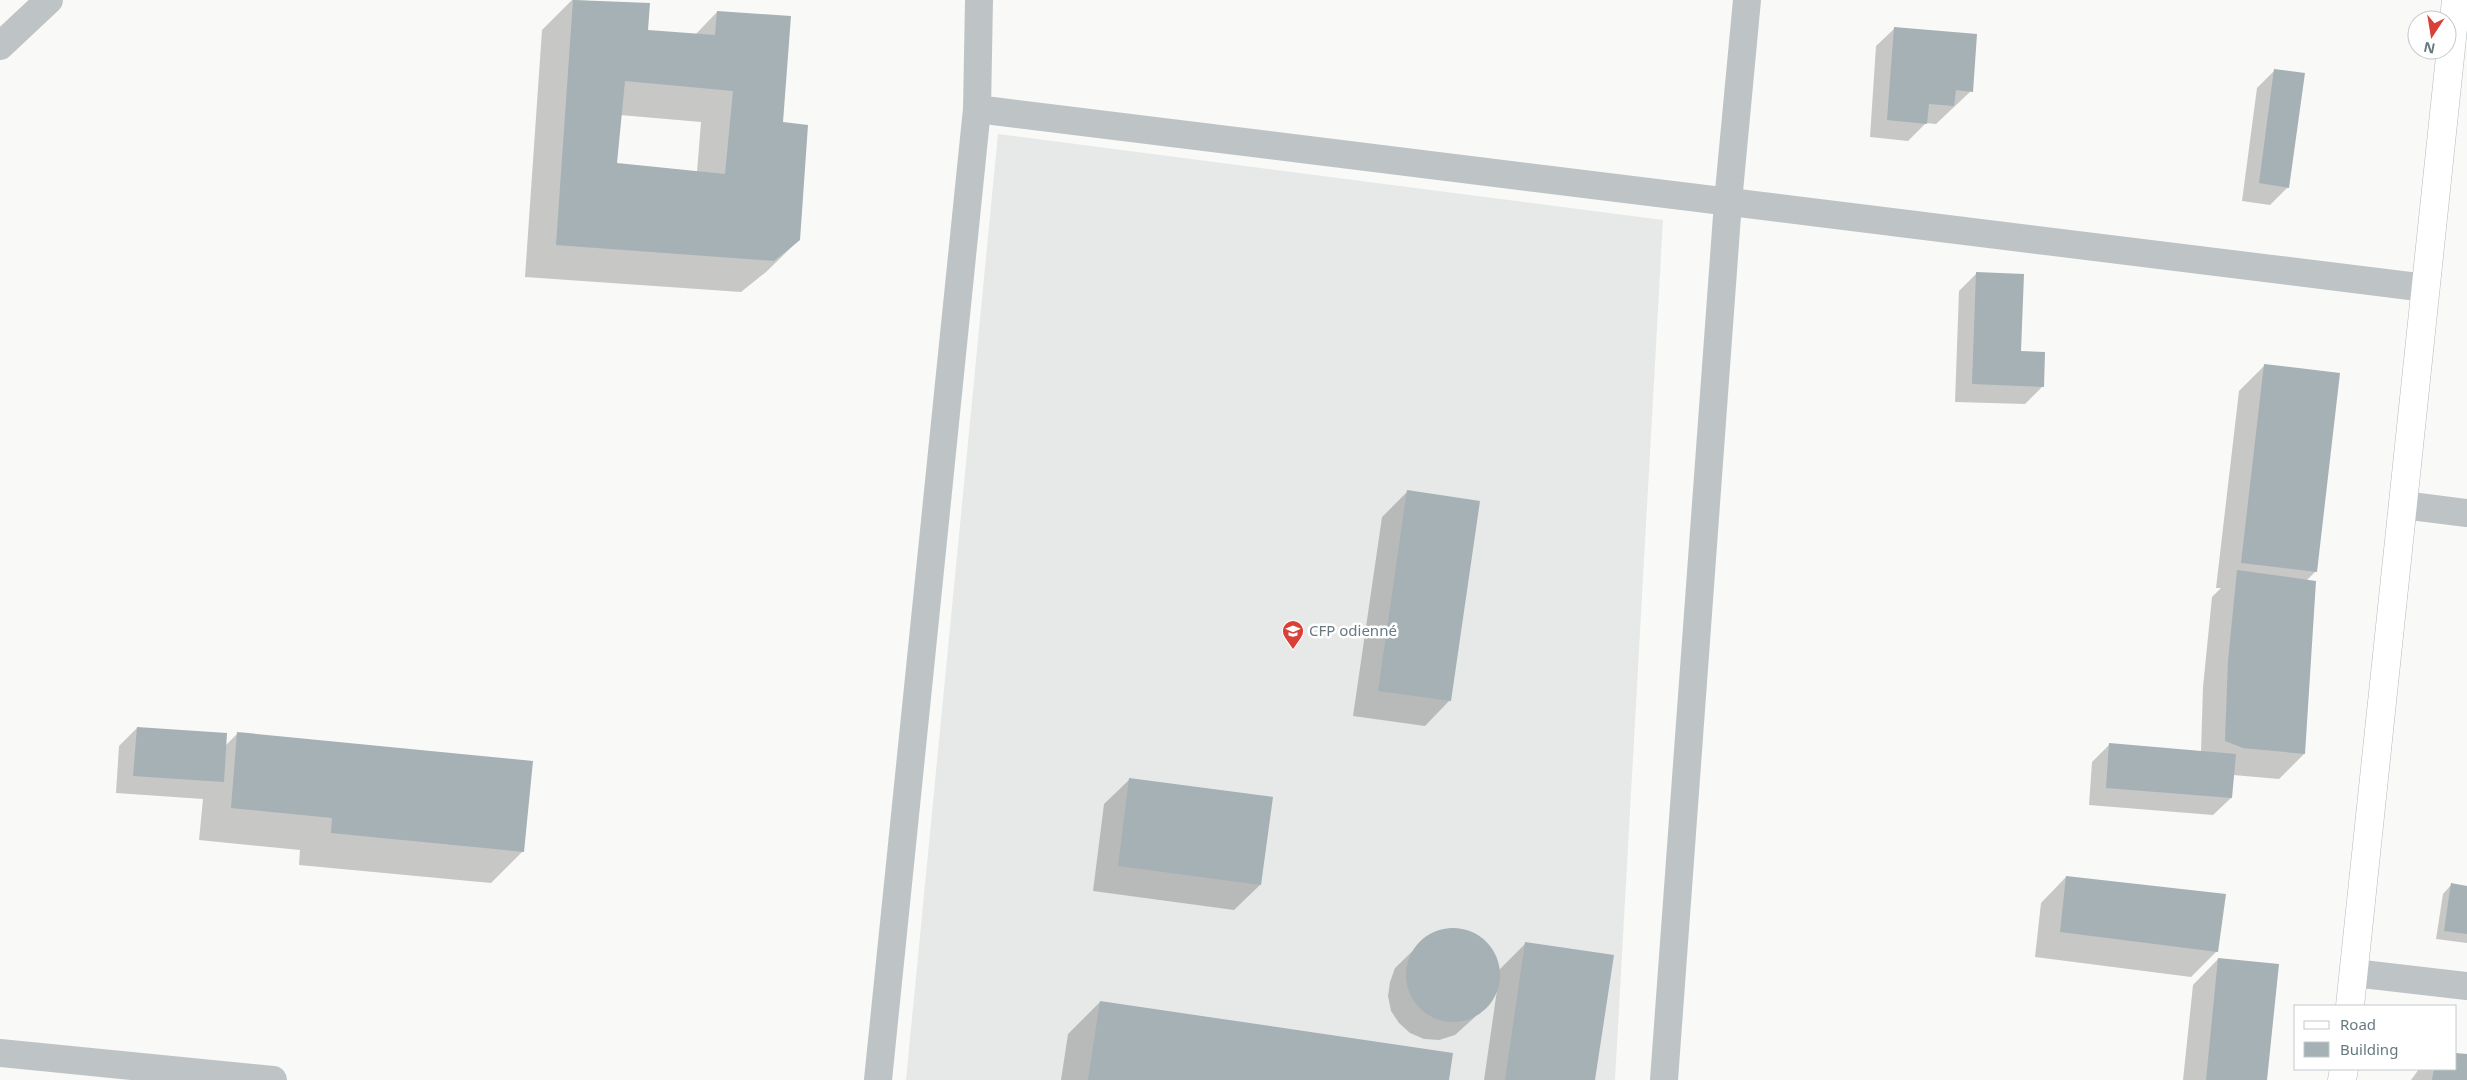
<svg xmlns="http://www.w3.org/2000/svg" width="2467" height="1080" font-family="'Noto Sans',sans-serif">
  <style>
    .built { fill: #e7e9e8 }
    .shadow { fill: #0003; fill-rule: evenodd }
    .building { fill: #a5b1b4; fill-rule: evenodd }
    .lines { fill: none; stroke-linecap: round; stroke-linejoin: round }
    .major-casing { stroke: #b4babd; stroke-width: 29 }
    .minor { stroke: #bec4c6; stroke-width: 28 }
    .major { stroke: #fff; stroke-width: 28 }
    .labels { text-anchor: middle; stroke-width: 5; stroke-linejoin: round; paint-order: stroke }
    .poi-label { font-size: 15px; fill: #667a80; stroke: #fff; text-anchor: start }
  </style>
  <rect width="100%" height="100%" fill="#f9f9f7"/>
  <!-- built -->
  <path class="built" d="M998,134L1663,220L1615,1080H906Z"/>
  <!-- shadow -->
  <path class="shadow" d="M572,0L648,4L647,31L695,35L717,12L782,123L799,240L766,272L741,292L525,277L542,30ZM620,115L701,122L697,172L616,164Z
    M1894,29L1971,91L1936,124L1926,123L1908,141L1870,137L1876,46Z
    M2275,70L2288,187L2270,205L2242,201L2257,88Z
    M1977,273L2019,353L2042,387L2025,404L1955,402L1959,291Z
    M2265,365L2316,571L2306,581L2304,754L2279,779L2233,775L2231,798L2213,815L2089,805L2092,762L2110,744L2201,752L2203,687L2212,597L2221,588H2216L2239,391Z
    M1408,491L1450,700L1425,726L1353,716L1382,517Z
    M137,728L225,746L238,733L523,851L491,883L299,865L300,850L199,840L203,799L116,793L119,746Z
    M1130,779L1260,885L1234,910L1093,891L1104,804Z
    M2066,877L2217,951L2191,977L2035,957L2041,903Z
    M2451,885L2467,887V943L2436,939L2443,894Z
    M1452,929L1466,931L1480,938L1490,949L1497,963L1498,971L1526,943L1594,1080H1484L1497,990L1486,1007L1455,1035L1439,1040L1424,1039L1410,1033L1399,1023L1391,1011L1388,996L1390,982L1395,968L1425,939L1437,932Z
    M2218,959L2266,1080H2183L2193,985Z
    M1100,1002L1448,1080H1061L1068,1034Z
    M2456,1054L2467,1056V1080H2411L2419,1069H2456Z"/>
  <!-- building -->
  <path class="building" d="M573,0L650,3L648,30L715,35L717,11L791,16L783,122L808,125L800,240L774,261L556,245ZM625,81L733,91L725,174L617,163Z
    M1894,27L1977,34L1973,92L1956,90L1954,106L1929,104L1927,124L1887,120Z
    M2274,69L2305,73L2289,188L2259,183Z
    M1976,272L2024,274L2021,351L2045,352L2044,387L1972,384Z
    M2264,364L2340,373L2317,572L2241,563Z
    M1407,490L1480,501L1451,701L1378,691Z
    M2237,570L2316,581L2305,754L2243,748L2225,741L2228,661Z
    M137,727L227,733L224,782L133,776Z
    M237,732L533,761L524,852L331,833L332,818L231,808Z
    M2109,743L2236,754L2232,798L2106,788Z
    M1129,778L1273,797L1261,885L1118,866Z
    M2066,876L2226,894L2218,952L2060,932Z
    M2451,883L2467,886V934L2444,931Z
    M1406 975a47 47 0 1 1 94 0a47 47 0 1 1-94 0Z
    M1525,942L1614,955L1595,1080H1505Z
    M2218,958L2279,964L2267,1080H2206Z
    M1100,1001L1453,1053L1449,1080H1088Z
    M2456,1053L2467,1054V1080H2432L2434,1069H2456Z"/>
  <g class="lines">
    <!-- major casing -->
    <g class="major-casing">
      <path id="major" d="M2350,1006L2456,0
        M2342,1080L2344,1069"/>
    </g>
    <!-- minor -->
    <path class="minor" d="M0,46L49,0
      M977,109L2426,288
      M2403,505L2467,513
      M2354,973L2467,986
      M0,1053L273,1080
      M878,1080L977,109L979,0
      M1664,1080L1728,202L1747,0"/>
    <!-- major -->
    <use href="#major" class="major"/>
  </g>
  <!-- icons -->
  <defs>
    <g id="school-pin" transform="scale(1.125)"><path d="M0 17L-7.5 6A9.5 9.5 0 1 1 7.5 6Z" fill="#d84038" stroke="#fff"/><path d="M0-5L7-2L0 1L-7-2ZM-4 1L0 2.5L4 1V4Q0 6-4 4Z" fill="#fff"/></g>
  </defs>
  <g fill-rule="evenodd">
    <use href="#school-pin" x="1293" y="631"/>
  </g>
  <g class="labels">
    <!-- poi labels -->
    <g class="poi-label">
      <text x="1309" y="636">CFP odienné</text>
    </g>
  </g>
  <!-- legend -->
  <rect x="2294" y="1005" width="162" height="65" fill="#ffffff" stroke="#c2cacc"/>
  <rect x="2304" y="1021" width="25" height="8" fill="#ffffff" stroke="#c2cacc"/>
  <text x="2340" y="1030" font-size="15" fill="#667a80">Road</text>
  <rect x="2304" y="1042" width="25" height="15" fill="#a5b1b4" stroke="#c2cacc"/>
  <text x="2340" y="1055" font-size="15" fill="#667a80">Building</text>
  <!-- north arrow -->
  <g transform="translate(2432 35) rotate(192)"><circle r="24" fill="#ffffff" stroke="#c2cacc"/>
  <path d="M0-4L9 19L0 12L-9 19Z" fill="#d84038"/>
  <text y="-8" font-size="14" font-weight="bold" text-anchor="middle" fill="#667a80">N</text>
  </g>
</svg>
